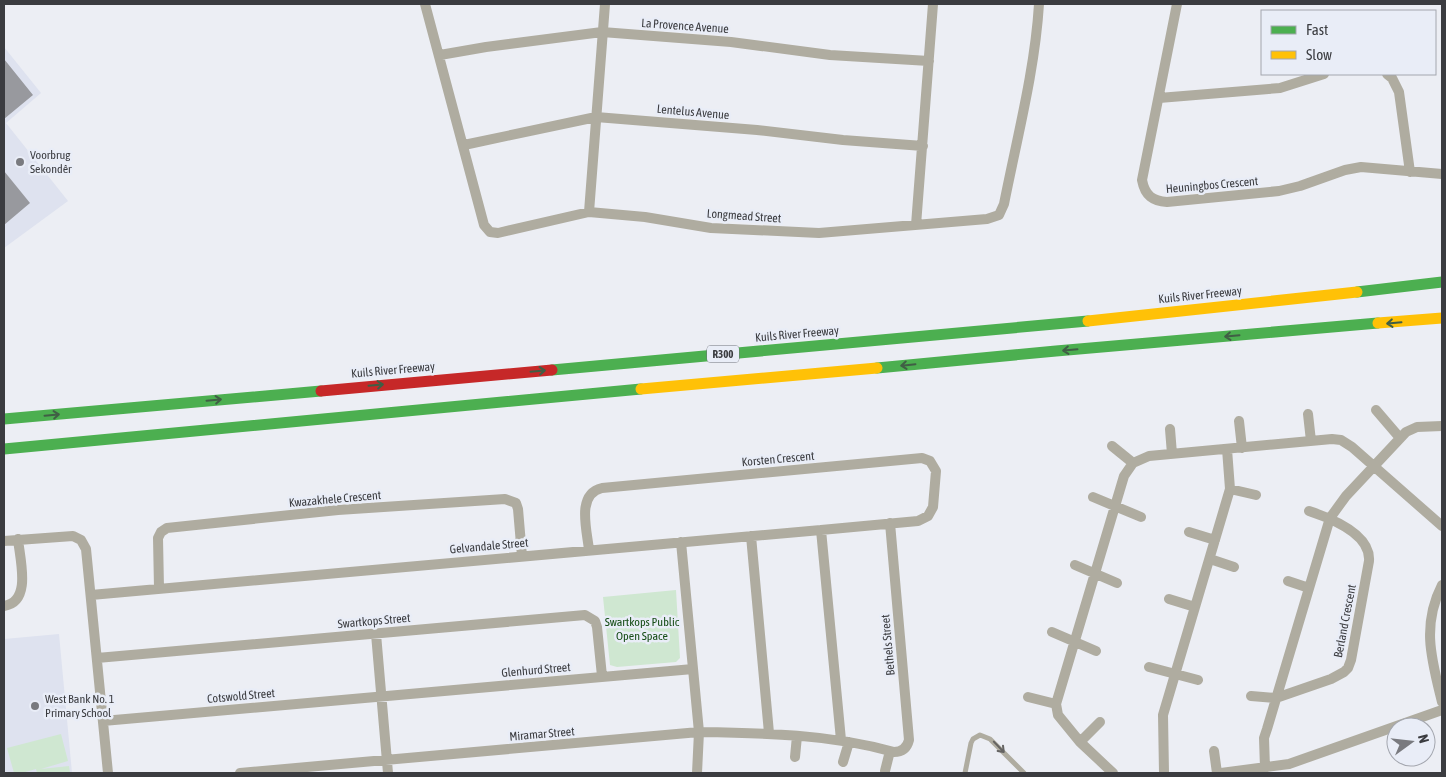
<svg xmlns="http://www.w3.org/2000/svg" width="1446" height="777" font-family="'Asap Condensed',sans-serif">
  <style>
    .built { fill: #dee2ef }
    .green { fill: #cfe7d1 }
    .building { fill: #98999e }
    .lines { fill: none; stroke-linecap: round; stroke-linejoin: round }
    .lane { stroke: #afaca0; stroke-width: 5 }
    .street { stroke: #afaca0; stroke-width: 10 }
    .fast { stroke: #4caf50; stroke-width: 11 }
    .slow { stroke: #ffc107; stroke-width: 11 }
    .jam { stroke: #c62828; stroke-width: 11 }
    .oneway { stroke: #405e45 }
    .oneway2 { stroke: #646362 }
    .poi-dot { fill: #797a7f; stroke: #e9edf7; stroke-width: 2 }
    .labels { text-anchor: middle; stroke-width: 5; stroke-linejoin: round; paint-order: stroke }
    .shield { fill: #e9edf7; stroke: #6f7177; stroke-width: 1 }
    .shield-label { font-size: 11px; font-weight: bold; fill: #3b3c40 }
    .street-label { font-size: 12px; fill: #3b3c40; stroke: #e9edf7 }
    .poi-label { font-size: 12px; fill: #3b3c40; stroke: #e9edf7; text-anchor: start }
    .park-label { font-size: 12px; fill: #164d16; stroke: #e9edf7 }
  </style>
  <rect width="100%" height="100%" fill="#eceef4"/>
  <!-- built -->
  <path class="built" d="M4,47L41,93L6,123L68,201L4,248Z
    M59,634L72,773H4V639Z"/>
  <!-- green -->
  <path class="green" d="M676,590L680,658L676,662L617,667L610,665L603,597Z
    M61,734L68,761L41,769L69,766L70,773H37L36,769L22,773H14L7,748Z"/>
  <!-- building -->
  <path class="building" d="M4,59L33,95L4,119Z
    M4,171L30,203L4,225Z"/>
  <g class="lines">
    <!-- lane -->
    <path class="lane" d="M965,773L971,743L973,739L980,735L990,739L1024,773"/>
    <!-- street -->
    <path class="street" d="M425,4L484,225L490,232L498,233L589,212L645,217L711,228L819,233L987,219L999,215L1004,204C1017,138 1035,70 1039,4
      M1177,4L1142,180C1145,196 1153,201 1167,202L1279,191L1300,186L1345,170L1361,167L1442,174
      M440,55L486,47L602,32L731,42L830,55L929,61
      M1387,74L1392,78L1399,92L1410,172
      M1159,98L1280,88L1324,74
      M464,145L596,117L757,130L843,140L923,146
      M589,212L605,4
      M916,225L933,4
      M1376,410L1400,438
      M1308,414L1311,441
      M1239,421L1242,448
      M1170,429L1172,454
      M1112,446L1133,463
      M1230,489L1256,495
      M1093,497L1141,517
      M821,530L841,740
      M1189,532L1215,540
      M751,536L769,733
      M4,541L73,536L81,540L86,549L108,773
      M681,542L699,732L697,773
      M1210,559L1234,567
      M1075,565L1117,583
      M1288,581L1309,588
      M1442,585C1421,626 1432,661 1442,702
      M159,588L158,538L161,532L167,528L338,510L505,499L516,503L518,509L522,556
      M91,595L821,530L918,521L928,516L933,507L936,471L930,461L922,458L602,488C576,494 587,530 589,550
      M1169,599L1195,607
      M4,606C32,602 20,560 18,539
      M1052,632L1096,651
      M376,634L388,773
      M97,658L585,615L595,621L597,627L602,676
      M1149,667L1198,680
      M1251,696L1276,698L1331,679L1344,672L1348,668L1351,660L1369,561C1371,534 1330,518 1309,511
      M1028,697L1056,704
      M103,721L693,669
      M1080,742L1100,722
      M1214,751L1217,773
      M795,757L797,736
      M843,762L849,742
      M1265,768L1264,738L1267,729L1330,518L1346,496L1406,432L1417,427L1442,426
      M885,771L890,751
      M240,773L699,732C764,733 830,734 894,752C902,752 907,748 909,740L890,523
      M1113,773L1080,742L1058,715L1056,704L1124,476L1133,463L1149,456L1332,439L1341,440L1352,447L1442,526
      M1164,773L1163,715L1230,489L1227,449
      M1221,773L1289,764L1442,710"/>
    <!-- fast -->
    <path class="fast" d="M1357,292L1442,282
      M877,368L1056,351L1378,323
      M552,370L1088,321
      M4,419L321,391
      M4,449L641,389"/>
    <!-- slow -->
    <path class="slow" d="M1088,321L1357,292
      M1378,323L1442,318
      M641,389L877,368"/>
    <!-- jam -->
    <path class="jam" d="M321,391L552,370"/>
  </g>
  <!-- one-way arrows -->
  <defs><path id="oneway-shaft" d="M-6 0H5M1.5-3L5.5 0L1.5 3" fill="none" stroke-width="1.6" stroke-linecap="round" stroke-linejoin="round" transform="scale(1.25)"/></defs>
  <g class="oneway">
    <use href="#oneway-shaft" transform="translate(1394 323) rotate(175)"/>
    <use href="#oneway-shaft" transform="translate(1232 336) rotate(175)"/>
    <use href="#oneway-shaft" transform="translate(1070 350) rotate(175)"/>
    <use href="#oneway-shaft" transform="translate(908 365) rotate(174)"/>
    <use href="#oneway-shaft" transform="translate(538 371) rotate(-5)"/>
    <use href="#oneway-shaft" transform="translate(376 385) rotate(-5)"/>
    <use href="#oneway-shaft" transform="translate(214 400) rotate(-5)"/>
    <use href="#oneway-shaft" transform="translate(52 415) rotate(-5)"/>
  </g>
  <use class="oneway2" href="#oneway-shaft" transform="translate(999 747) rotate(46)"/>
  <!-- markers -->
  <g class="poi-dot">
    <circle cx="20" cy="162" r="5"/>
    <circle cx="35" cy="706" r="5"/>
  </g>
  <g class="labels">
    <!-- shield labels -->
    <rect class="shield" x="707" y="345.5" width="32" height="17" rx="4"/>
    <g class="shield-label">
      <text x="723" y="358">R300</text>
    </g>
    <!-- street labels -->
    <g class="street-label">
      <text transform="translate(685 26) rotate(4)" y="4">La Provence Avenue</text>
      <text transform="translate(693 112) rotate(5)" y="4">Lentelus Avenue</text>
      <text transform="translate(1212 185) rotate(-5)" y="4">Heuningbos Crescent</text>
      <text transform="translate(744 216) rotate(4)" y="4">Longmead Street</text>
      <text transform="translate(1200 295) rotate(-6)" y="4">Kuils River Freeway</text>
      <text transform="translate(797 334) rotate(-5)" y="4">Kuils River Freeway</text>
      <text transform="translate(393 370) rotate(-5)" y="4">Kuils River Freeway</text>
      <text transform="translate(778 459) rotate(-5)" y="4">Korsten Crescent</text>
      <text transform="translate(335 499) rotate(-5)" y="4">Kwazakhele Crescent</text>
      <text transform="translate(489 546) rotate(-5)" y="4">Gelvandale Street</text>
      <text transform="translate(374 621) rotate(-5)" y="4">Swartkops Street</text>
      <text transform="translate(1345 621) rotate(-79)" y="4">Berland Crescent</text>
      <text transform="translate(888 645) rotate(-95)" y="4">Bethels Street</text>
      <text transform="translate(536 670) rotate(-5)" y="4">Glenhurd Street</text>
      <text transform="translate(241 696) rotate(-5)" y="4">Cotswold Street</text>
      <text transform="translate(542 734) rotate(-5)" y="4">Miramar Street</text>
    </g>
    <!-- poi labels -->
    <g class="poi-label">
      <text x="30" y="159">Voorbrug<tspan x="30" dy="14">Sekondêr</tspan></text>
      <text x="45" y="703">West Bank No. 1<tspan x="45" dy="14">Primary School</tspan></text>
    </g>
    <!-- park labels -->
    <g class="park-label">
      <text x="642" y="626">Swartkops Public<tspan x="642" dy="14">Open Space</tspan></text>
    </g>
  </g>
  <!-- border -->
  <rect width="1446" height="777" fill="none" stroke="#3b3c40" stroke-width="10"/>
  <!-- legend -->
  <rect x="1261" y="10" width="175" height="65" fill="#e9edf7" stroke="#a3a6ae"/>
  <rect x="1271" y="26" width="25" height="8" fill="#4caf50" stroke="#a3a6ae"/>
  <text x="1306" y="35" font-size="15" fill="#3b3c40">Fast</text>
  <rect x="1271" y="51" width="25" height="8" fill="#ffc107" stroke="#a3a6ae"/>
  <text x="1306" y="60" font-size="15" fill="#3b3c40">Slow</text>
  <!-- north arrow -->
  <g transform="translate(1411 742) rotate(75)"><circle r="24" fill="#e9edf7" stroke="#a3a6ae"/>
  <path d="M0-4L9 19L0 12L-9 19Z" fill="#797a7f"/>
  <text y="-8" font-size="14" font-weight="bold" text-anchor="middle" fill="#3b3c40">N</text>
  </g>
</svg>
